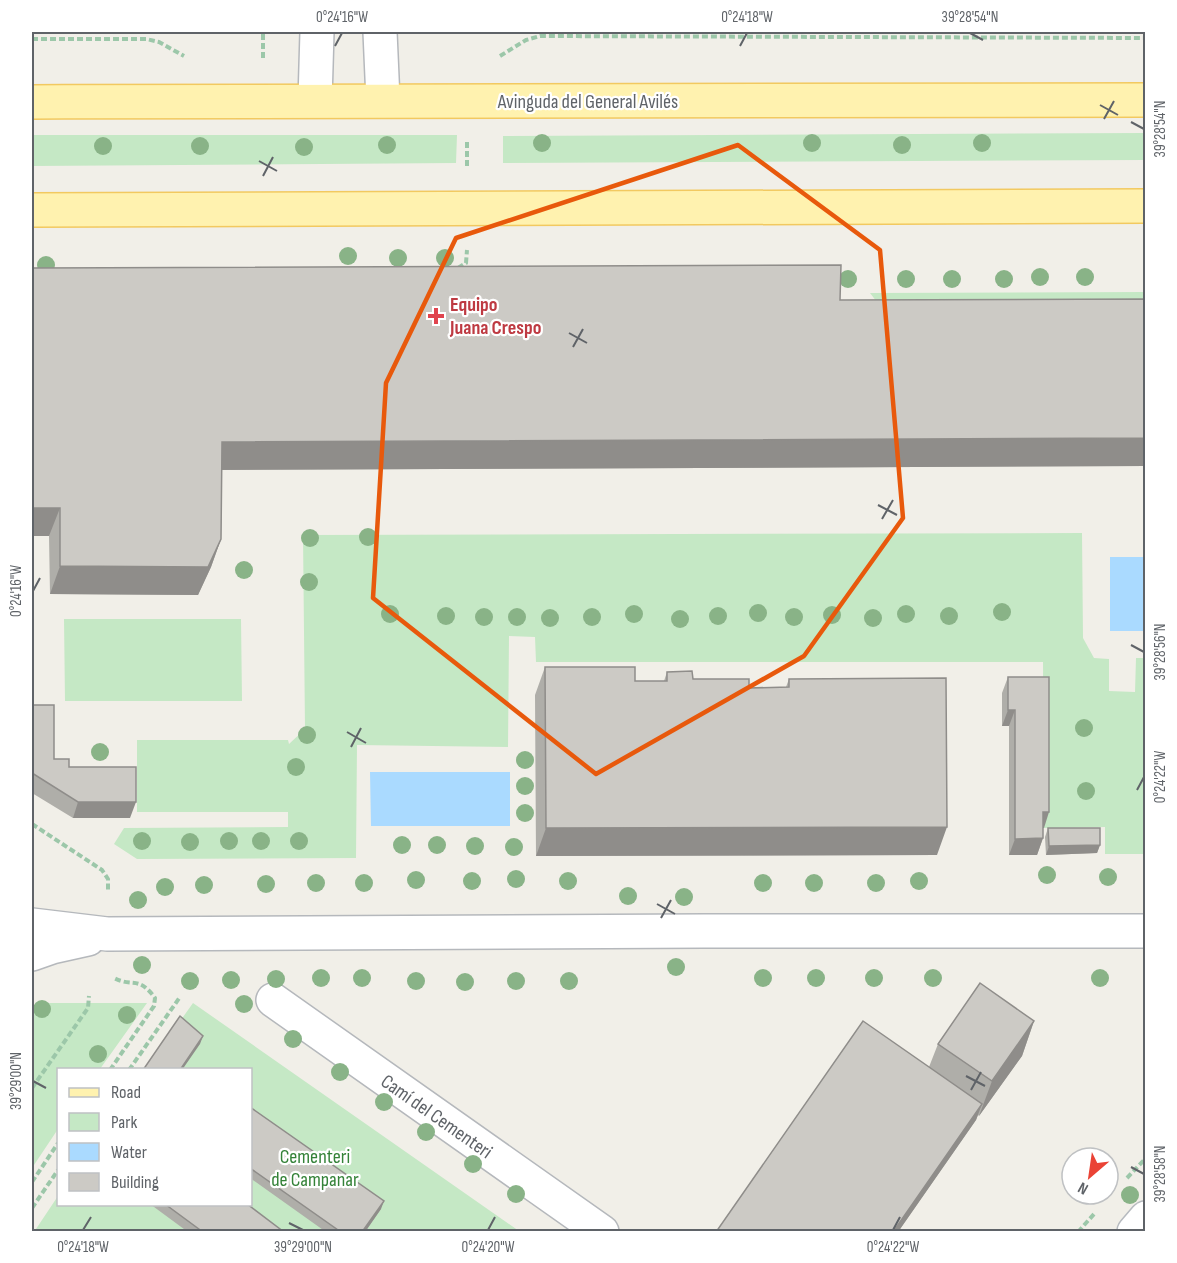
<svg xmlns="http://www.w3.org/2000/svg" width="1177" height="1263" font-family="'Sofia Sans Condensed',sans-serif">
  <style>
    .green { fill: #c5e8c5 }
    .water { fill: #aadaff }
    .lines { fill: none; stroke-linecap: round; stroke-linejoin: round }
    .pedestrian-casing { stroke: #b5b8bc; stroke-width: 36 }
    .minor-casing { stroke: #b5b8bc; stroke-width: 36 }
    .secondary-casing { stroke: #b6babf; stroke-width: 36 }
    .primary-casing { stroke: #f2c960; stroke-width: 36 }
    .path { stroke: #9cc7a9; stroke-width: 4; stroke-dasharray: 6 3; stroke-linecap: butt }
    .pedestrian { stroke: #fff; stroke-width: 33 }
    .minor { stroke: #fff; stroke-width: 33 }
    .secondary { stroke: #fff; stroke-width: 33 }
    .primary { stroke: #fff2af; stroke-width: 33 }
    .tree { fill: #89b387 }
    .wall { fill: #afaea9 }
    .shaded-wall { fill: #8f8d8a }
    .building { fill: #cccac5; stroke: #8f8d8a; stroke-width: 1.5 }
    .marked { fill: none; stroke: #e8590c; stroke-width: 4.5; stroke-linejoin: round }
    .ticks { fill: none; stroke: #5f6368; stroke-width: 2 }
    .health-dot { fill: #e0444e; stroke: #fff; stroke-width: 2 }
    .labels { text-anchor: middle; stroke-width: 4.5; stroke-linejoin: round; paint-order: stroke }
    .street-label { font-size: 20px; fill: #5f6368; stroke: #fff }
    .health-label { font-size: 20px; font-weight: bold; fill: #be3a42; stroke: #fff; text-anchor: start }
    .park-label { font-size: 20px; fill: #348238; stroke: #fff }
    .neatline { fill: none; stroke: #5f6368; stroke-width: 2 }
    .ticks-label { font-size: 15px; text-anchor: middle; fill: #5f6368 }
  </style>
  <rect width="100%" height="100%" fill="#f1efe8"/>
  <!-- green -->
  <path class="green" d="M1145,133V160L503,163V136Z
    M457,135L456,163L32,166V135Z
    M1145,292V327L897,328L870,293Z
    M1082,533L1083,638L1094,658L1109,659V691L1135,692L1136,658H1145V854H1105V827L1044,828L1043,662H536L535,637L509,636L508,747L357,745L356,858L137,859L114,844L124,828L288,827V812H137V740H288L289,744L305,729L303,535Z
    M64,619H241L242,701H65Z
    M37,1003H147L100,1069L58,1070V1129L32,1168V1011Z
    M193,1003L519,1231L34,1232L58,1196V1204H250V1070L146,1069Z"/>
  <!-- water -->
  <path class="water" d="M1110,557H1145V631H1110Z
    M370,772H510V826H371Z"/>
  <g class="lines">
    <!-- pedestrian casing -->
    <g class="pedestrian-casing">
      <path id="pedestrian" d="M273,1000L602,1232"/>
    </g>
    <!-- minor casing -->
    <g class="minor-casing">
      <path id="minor" d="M380,32L383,100
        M315,100L317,32
        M32,925L107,934L704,931H1146
        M32,954L52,947L88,939"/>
    </g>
    <!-- secondary casing -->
    <g class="secondary-casing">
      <path id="secondary" d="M1134,1232L1146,1218"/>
    </g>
    <!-- primary casing -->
    <g class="primary-casing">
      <path id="primary" d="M32,102C403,99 774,100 1146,100
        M32,210L1146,206"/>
    </g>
    <!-- path -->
    <path class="path" d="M32,39H146L159,42L184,56
      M500,56L526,40L540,36L1146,38
      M263,58V32
      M467,142V167
      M458,268L466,263L467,250
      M32,824L102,870L108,879V892
      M110,1070L154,1006L155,998C138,975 134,988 114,978
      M129,1070L180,997
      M32,1088L88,1008L89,996
      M1127,1178L1146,1158
      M32,1182L58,1143
      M32,1208L58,1170
      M1078,1232L1094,1214"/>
    <!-- pedestrian -->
    <use href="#pedestrian" class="pedestrian"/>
    <!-- minor -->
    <use href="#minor" class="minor"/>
    <!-- secondary -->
    <use href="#secondary" class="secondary"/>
    <!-- primary -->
    <use href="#primary" class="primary"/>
  </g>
  <!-- trees -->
  <g class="tree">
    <circle cx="542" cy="143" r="9"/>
    <circle cx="812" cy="143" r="9"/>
    <circle cx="982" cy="143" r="9"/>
    <circle cx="387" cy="145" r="9"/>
    <circle cx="902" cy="145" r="9"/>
    <circle cx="103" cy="146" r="9"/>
    <circle cx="200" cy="146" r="9"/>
    <circle cx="304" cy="147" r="9"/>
    <circle cx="348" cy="256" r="9"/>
    <circle cx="398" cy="258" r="9"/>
    <circle cx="445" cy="258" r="9"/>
    <circle cx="46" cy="265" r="9"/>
    <circle cx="1040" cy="277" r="9"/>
    <circle cx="1085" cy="277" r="9"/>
    <circle cx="848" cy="279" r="9"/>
    <circle cx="906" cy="279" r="9"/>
    <circle cx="952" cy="279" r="9"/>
    <circle cx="1004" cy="279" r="9"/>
    <circle cx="368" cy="537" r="9"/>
    <circle cx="310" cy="538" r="9"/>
    <circle cx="244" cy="570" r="9"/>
    <circle cx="309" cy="582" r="9"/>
    <circle cx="1002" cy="612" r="9"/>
    <circle cx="758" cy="613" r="9"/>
    <circle cx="390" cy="614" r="9"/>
    <circle cx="634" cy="614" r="9"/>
    <circle cx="906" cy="614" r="9"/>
    <circle cx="832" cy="615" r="9"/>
    <circle cx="446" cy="616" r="9"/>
    <circle cx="718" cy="616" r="9"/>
    <circle cx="949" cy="616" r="9"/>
    <circle cx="484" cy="617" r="9"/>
    <circle cx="517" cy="617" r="9"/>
    <circle cx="592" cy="617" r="9"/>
    <circle cx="794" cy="617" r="9"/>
    <circle cx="550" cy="618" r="9"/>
    <circle cx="873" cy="618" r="9"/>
    <circle cx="680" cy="619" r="9"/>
    <circle cx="1084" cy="728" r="9"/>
    <circle cx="307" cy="735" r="9"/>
    <circle cx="100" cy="752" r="9"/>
    <circle cx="525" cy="760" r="9"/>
    <circle cx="296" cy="767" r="9"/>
    <circle cx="525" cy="786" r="9"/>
    <circle cx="1086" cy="791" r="9"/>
    <circle cx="525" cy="813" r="9"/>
    <circle cx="142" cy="841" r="9"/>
    <circle cx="229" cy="841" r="9"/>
    <circle cx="261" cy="841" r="9"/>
    <circle cx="299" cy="841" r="9"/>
    <circle cx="190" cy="842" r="9"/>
    <circle cx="402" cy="845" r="9"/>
    <circle cx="437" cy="845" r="9"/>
    <circle cx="475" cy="846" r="9"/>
    <circle cx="514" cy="847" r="9"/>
    <circle cx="1047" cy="875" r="9"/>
    <circle cx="1108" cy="877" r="9"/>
    <circle cx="516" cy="879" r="9"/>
    <circle cx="416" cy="880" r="9"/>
    <circle cx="472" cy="881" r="9"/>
    <circle cx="568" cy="881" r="9"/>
    <circle cx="919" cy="881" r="9"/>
    <circle cx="316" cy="883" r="9"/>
    <circle cx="364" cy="883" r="9"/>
    <circle cx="763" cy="883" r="9"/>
    <circle cx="814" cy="883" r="9"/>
    <circle cx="876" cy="883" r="9"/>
    <circle cx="266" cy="884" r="9"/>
    <circle cx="204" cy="885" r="9"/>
    <circle cx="165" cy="887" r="9"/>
    <circle cx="628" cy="896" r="9"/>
    <circle cx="684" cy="897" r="9"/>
    <circle cx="138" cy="900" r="9"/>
    <circle cx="142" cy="965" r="9"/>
    <circle cx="676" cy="967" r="9"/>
    <circle cx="321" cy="978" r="9"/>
    <circle cx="362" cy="978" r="9"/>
    <circle cx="763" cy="978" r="9"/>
    <circle cx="816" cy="978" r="9"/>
    <circle cx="874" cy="978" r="9"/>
    <circle cx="933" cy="978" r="9"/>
    <circle cx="1100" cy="978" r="9"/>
    <circle cx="276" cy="979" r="9"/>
    <circle cx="231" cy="980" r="9"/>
    <circle cx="190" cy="981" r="9"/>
    <circle cx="416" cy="981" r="9"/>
    <circle cx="516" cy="981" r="9"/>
    <circle cx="569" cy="981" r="9"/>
    <circle cx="465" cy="982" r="9"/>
    <circle cx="244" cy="1004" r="9"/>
    <circle cx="42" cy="1009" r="9"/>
    <circle cx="127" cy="1015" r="9"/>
    <circle cx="293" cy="1039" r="9"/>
    <circle cx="98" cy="1054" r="9"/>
    <circle cx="340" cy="1072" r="9"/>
    <circle cx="384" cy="1102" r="9"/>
    <circle cx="426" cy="1132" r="9"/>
    <circle cx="473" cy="1164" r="9"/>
    <circle cx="516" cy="1194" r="9"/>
    <circle cx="1130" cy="1195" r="9"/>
  </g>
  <!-- wall -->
  <path class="wall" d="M32,268L840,300L1146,299V466L222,470L221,539L211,567L198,595L50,594L49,536H32Z
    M545,667L635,681H664L667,672L693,679L749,688L786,687L789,679L937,855L536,856L535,695Z
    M1008,677L1044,828H1043V838L1037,855H1009V726H1002V693Z
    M32,705L54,759L69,767L130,818H73L32,793Z
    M1048,828L1100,845L1097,853L1046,855L1045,837Z
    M1034,1021L1022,1056L979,1116L978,1115L976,1120L898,1232H716L929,1067L938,1044Z
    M250,1107L381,1209L365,1232H326L250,1178Z
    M150,1204H247L284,1232H188Z"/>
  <!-- shaded-wall -->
  <path class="shaded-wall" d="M1146,438V466L212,470L222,442Z
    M32,508H60L49,536H32Z
    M221,539L211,567L198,595L50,594L60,566Z
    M1008,710H1015L1009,726H1002Z
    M78,802H136L130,818H73Z
    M1043,812H1049L1044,828H1037Z
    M947,827L937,855L536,856L546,828Z
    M1043,838L1037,855H1009L1015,839Z
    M1100,845L1097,853L1046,855L1049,846Z
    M1034,1021L1022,1056L979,1116L992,1081Z
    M203,1036L200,1044L182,1070H180Z
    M982,1104L976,1120L898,1232H893Z
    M384,1201L381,1209L365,1232H362Z"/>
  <!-- building -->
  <path class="building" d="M841,265L840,300L1146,299V438L222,442L221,539L208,567L60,566V508H32V268Z
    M545,667H635V681H667V672L692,671L693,679H749V688L789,687V679L946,678L947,827L546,828Z
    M1008,677H1049V812H1043V838L1015,839V710H1008Z
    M32,705H54V759H69V767H136V802H78L32,773Z
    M1048,828H1100V845L1049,846Z
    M980,983L1034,1021L992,1081L938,1044Z
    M180,1016L203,1036L180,1070H143Z
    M863,1021L982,1104L893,1232H716Z
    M250,1107L384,1201L362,1232H341L250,1168Z
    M165,1204H247L284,1232H203Z"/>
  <!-- marked area -->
  <path class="marked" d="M738,145L880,250L903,518L804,656L596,774L373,598L386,383L456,238Z"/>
  <!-- ticks -->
  <path class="ticks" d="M970,33L983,40M335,46L342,33M740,46L747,33M1100,105L1118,115M1104,119L1114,101M1131,122L1144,129M259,161L277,171M263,176L273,157M569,333L587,343M573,347L583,329M878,505L897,515M882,519L893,500M33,591L40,578M1131,645L1144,652M347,732L366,743M351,747L361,728M1137,790L1144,777M657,904L675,914M661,918L671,900M966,1076L985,1086M33,1081L46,1088M971,1090L981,1072M1131,1167L1144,1174M289,1223L303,1230M83,1230L91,1217M488,1230L495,1217M893,1230L900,1217"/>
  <!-- markers -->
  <path class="health-dot" d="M433 307h6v6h6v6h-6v6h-6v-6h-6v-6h6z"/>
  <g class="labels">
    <!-- street labels -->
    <g class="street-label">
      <text x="588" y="108">Avinguda del General Avilés</text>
      <text transform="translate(437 1116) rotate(35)" y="7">Camí del Cementeri</text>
    </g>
    <!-- health labels -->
    <g class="health-label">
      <text x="450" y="311">Equipo<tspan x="450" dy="23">Juana Crespo</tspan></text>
    </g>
    <!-- park labels -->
    <g class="park-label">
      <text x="315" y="1163">Cementeri<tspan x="315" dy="23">de Campanar</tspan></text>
    </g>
  </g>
  <!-- border -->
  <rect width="1177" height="1263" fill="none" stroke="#ffffff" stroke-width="66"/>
  <!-- legend -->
  <rect x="57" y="1068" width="195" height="138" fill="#ffffff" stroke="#bfc1c3" stroke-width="1.5"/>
  <rect x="69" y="1088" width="30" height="9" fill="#fff2af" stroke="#bfc1c3" stroke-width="1.5"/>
  <text x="111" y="1098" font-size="18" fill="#5f6368">Road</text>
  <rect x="69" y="1113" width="30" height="18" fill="#c5e8c5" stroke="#bfc1c3" stroke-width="1.5"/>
  <text x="111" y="1128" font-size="18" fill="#5f6368">Park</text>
  <rect x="69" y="1143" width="30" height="18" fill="#aadaff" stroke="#bfc1c3" stroke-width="1.5"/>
  <text x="111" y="1158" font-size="18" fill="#5f6368">Water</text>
  <rect x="69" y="1173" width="30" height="18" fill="#cccac5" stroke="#bfc1c3" stroke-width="1.5"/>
  <text x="111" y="1188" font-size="18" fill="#5f6368">Building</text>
  <!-- north arrow -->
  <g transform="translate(1090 1176) rotate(209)"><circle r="28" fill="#ffffff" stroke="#bfc1c3" stroke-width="1.5"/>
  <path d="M0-4.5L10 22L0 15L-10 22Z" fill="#ea4335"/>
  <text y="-9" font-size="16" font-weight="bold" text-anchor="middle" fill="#5f6368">N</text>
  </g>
  <rect x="33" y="33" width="1111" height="1197" class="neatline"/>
  <g class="ticks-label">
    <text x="342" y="22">0°24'16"W</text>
    <text x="747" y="22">0°24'18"W</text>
    <text x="970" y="22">39°28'54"N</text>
    <text transform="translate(1160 129) rotate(-90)" y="5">39°28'54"N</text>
    <text transform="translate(16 591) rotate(-90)" y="5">0°24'16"W</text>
    <text transform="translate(1160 652) rotate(-90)" y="5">39°28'56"N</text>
    <text transform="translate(1160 777) rotate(-90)" y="5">0°24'22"W</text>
    <text transform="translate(16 1081) rotate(-90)" y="5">39°29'00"N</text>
    <text transform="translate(1160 1174) rotate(-90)" y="5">39°28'58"N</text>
    <text x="83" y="1252">0°24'18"W</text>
    <text x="303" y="1252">39°29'00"N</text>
    <text x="488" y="1252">0°24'20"W</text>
    <text x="893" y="1252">0°24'22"W</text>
  </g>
</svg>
